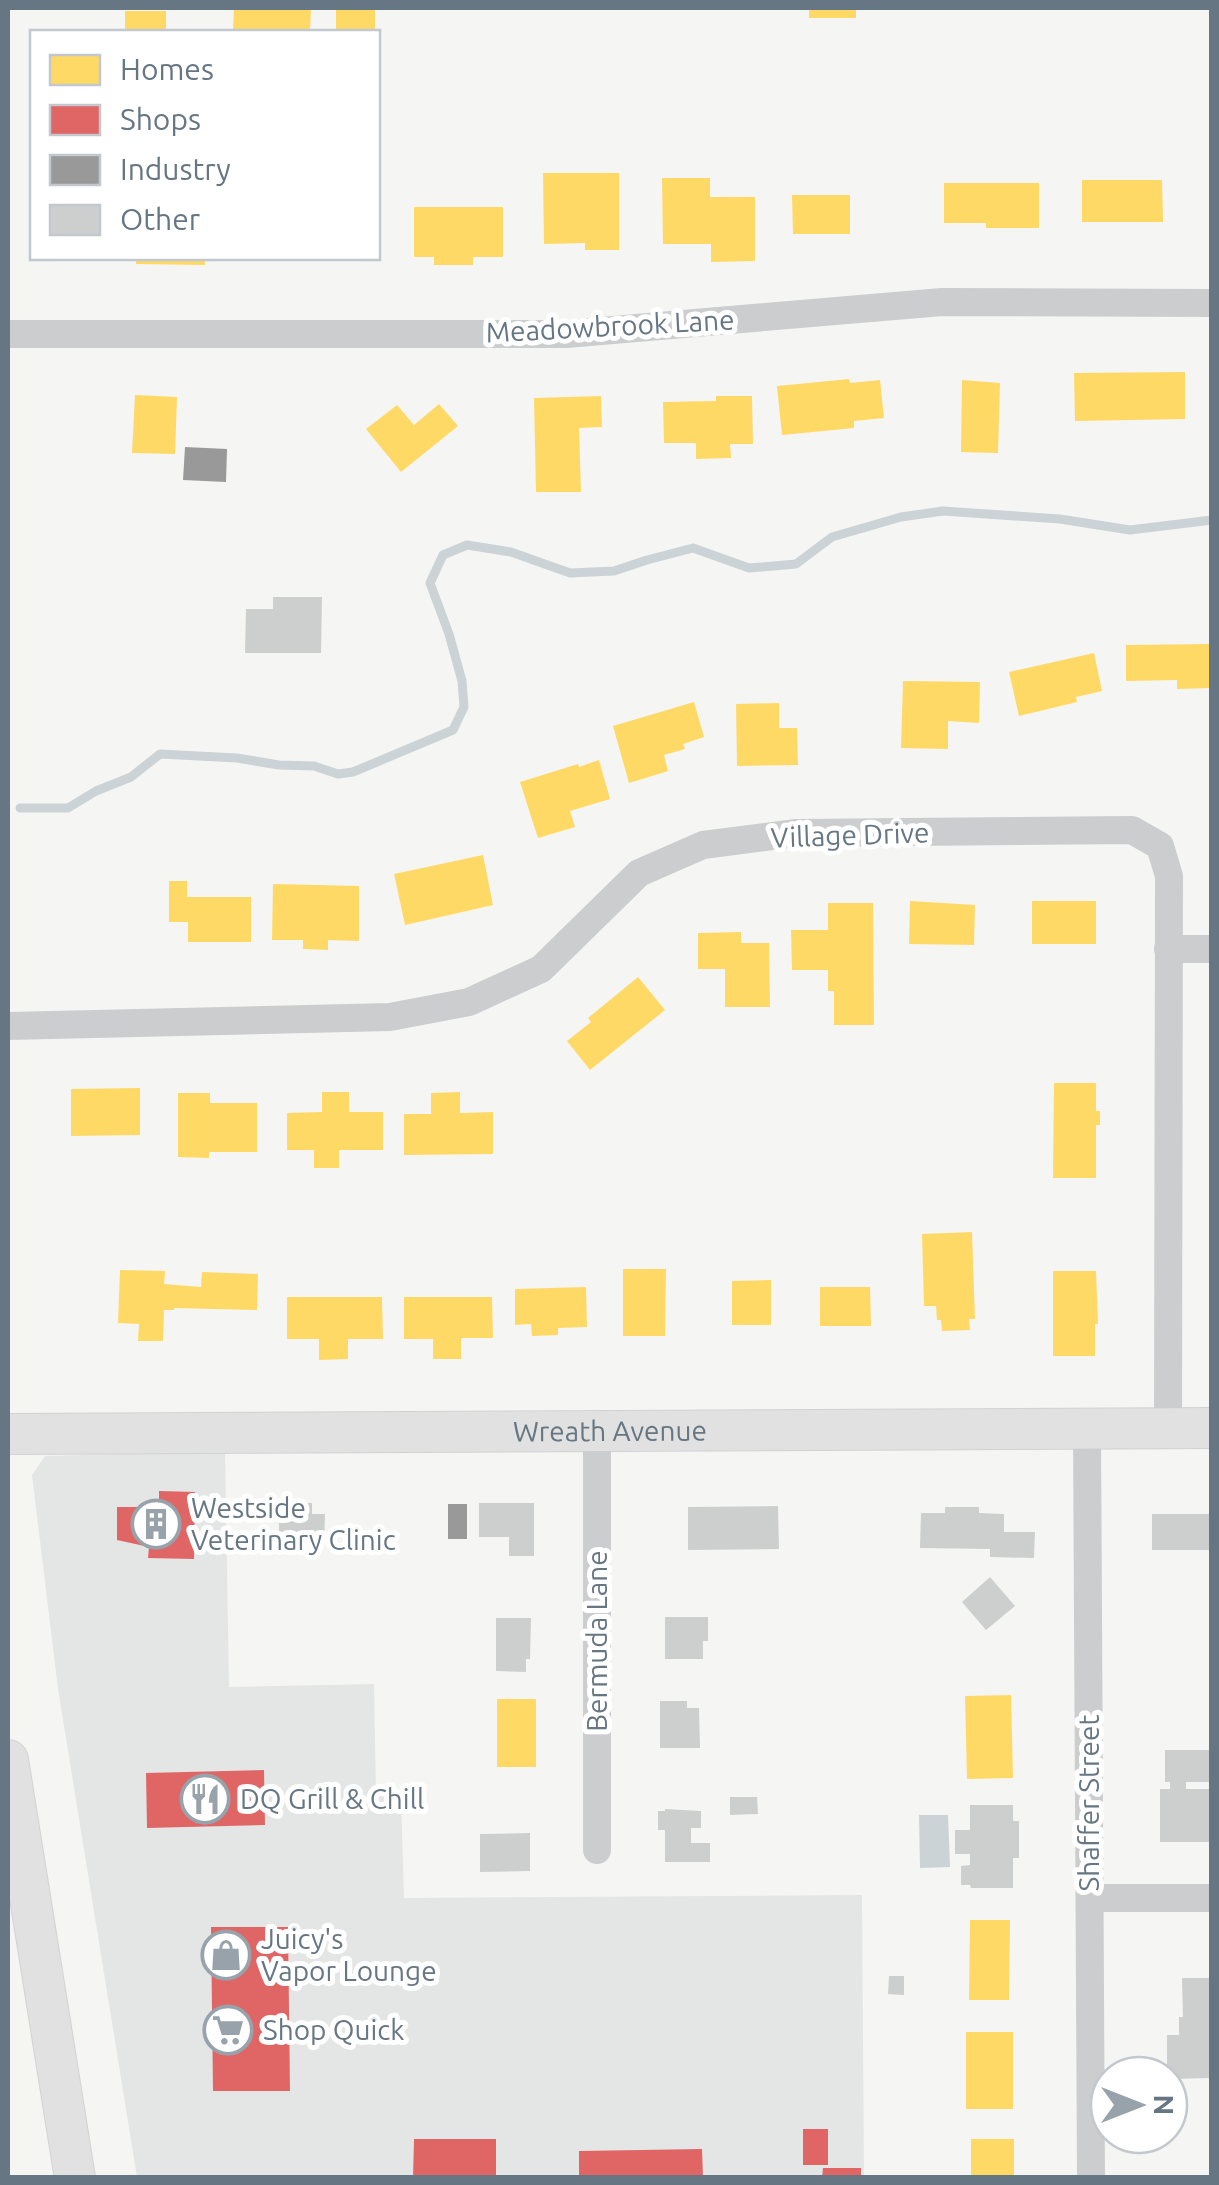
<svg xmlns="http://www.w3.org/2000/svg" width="1219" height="2185" font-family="Ubuntu,sans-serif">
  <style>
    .built { fill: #e4e5e5 }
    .water { fill: #cbd3d6 }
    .homes { fill: #ffd966 }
    .shops { fill: #e06666 }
    .industry { fill: #999 }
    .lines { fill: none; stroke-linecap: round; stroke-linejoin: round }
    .stream { stroke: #cbd3d6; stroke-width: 9 }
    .building { fill: #cdcfcf }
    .secondary-casing { stroke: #d1d2d2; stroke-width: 42 }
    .street { stroke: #cbcdce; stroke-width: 28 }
    .secondary { stroke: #e0e1e0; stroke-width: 40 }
    .labels { text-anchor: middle; stroke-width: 10; stroke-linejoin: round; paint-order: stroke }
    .street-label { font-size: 28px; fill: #667683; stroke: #fff }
    .poi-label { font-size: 28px; fill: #667683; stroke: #fff; text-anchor: start }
  </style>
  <rect width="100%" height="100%" fill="#f5f5f4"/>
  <!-- built -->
  <path class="built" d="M225,1451L229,1687L374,1684L376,1796H401L404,1898L862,1895L864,2177H137L58,1689L32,1475L45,1456Z"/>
  <!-- water -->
  <path class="water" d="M919,1815H948L950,1867L920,1868Z"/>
  <!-- homes -->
  <path class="homes" d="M234,8H311L310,31H233Z
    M336,8H375V32H336Z
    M809,8H856V18H809Z
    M125,11H166V32H125Z
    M543,173H619V250H585V243L544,244Z
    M662,178H710V197H755V261L711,262V244H663Z
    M1082,180H1162L1163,222H1082Z
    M944,183H1039V228H986V223H944Z
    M792,195H850V234H793Z
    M414,207H503V257H473V265H434V257H414Z
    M136,258H205V265L136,264Z
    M1185,372V419L1075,421L1074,373Z
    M849,379L850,383L880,380L884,418L854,421V428L782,435L777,386Z
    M962,380L1000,383L998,453L961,452Z
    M135,395L177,397L175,454L132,453Z
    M601,396L602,427L579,428L581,492H536L534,398Z
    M716,396H752L753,444H730L731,458L696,459V443H664L663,402L716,401Z
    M439,404L458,426L401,472L366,429L397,405L414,425Z
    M1211,644L1212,688L1177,689V680L1126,681V645Z
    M1094,653L1102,691L1076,697L1077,702L1019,716L1009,672Z
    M903,681L980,682L979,723L948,721V749L901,748Z
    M694,702L704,737L683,744L685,749L664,755L668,771L629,783L613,726Z
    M779,703V728H797L798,765L737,766L736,704Z
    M599,760L610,799L570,811L575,827L538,838L520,782L578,764L579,767Z
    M483,855L493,905L405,925L394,874Z
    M169,881H187V897H251V942H188V922H169Z
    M273,884L359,886V941L328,940V950L303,949V940H272Z
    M910,901L975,905L974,945L909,944Z
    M1032,901H1096V944H1032Z
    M828,903H873L874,1025H834V991H828V970H792L791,930H828Z
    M741,932V943H769L770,1007H725V969H698V933Z
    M638,977L665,1010L590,1070L567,1041L591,1022L588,1018Z
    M1054,1083H1096V1111H1100V1125H1096V1178H1053Z
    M140,1088V1135L71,1136V1089Z
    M322,1092H349V1112H383V1150H339V1168H314V1150H287V1113L322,1112Z
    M460,1092V1113L493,1112V1154L404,1155V1114H431V1093Z
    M178,1093H210V1103H257V1152H209V1158L178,1157Z
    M972,1232L975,1319H969L970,1330L942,1331L941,1320H937L936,1306H924L922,1234Z
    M623,1269H666L665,1336H623Z
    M120,1270L165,1271L164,1284L201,1287L202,1272L258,1274L257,1310L174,1308V1310H164L163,1341H138L139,1324L118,1323Z
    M1053,1271H1096L1098,1324H1095V1356H1053Z
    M771,1280V1325H732V1281Z
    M586,1287L587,1327L558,1328V1335L532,1336L531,1324L515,1325V1289Z
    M820,1287H870L871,1326H820Z
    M287,1297H382L383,1339H348V1359L319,1360V1339H287Z
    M404,1297H492L493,1338H461V1359H433V1339H404Z
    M1011,1695L1013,1778L967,1779L965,1696Z
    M497,1699H536V1767H497Z
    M970,1920H1010L1009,2000H969Z
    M966,2032H1013V2109H966Z
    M971,2139H1014V2178H971Z"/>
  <!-- shops -->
  <path class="shops" d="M159,1491L195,1492L194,1559L148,1558L149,1547L117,1540V1507H159Z
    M264,1770L265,1825L147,1828L146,1773Z
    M211,1927H288L290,2091H213Z
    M803,2129H828V2165H803Z
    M414,2139H496V2178H413Z
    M702,2149L703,2178H579V2151Z
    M823,2168H861V2178H822Z"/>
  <!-- industry -->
  <path class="industry" d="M185,447L227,449L226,482L183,480Z
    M448,1504H467V1539H448Z"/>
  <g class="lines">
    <!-- stream -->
    <path class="stream" d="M20,808H68L96,791L131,777L160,754L237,758L279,765L314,766L338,774L353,772L453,730L464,707L462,681L449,634L430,583L443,555L467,545L511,552L570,573L614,571L647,560L693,548L749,568L796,564L832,537L901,517L943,511L1060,519L1130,530L1212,520"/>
  </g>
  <!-- building -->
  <path class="building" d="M273,597H322L321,653H245L246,609H273Z
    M279,1503H312V1514H325L324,1546L279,1545Z
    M479,1503H534V1556H509V1537H479Z
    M778,1506L779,1549L688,1550V1507Z
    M945,1507H979V1513L1004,1514V1532H1035L1034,1558L990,1557V1549L920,1548L921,1513H945Z
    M1152,1514H1212V1546H1209V1550H1152Z
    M990,1577L1015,1606L986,1630L962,1602Z
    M665,1617H708V1641H703V1659H665Z
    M496,1618H531L530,1659H526V1672L496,1671Z
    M660,1701H687V1708H699L700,1748H660Z
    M1165,1750H1212V1782H1186V1789H1212V1842H1160V1789H1170V1782H1165Z
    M730,1797H757L758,1814L730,1815Z
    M970,1805H1013V1821H1019V1858H1013V1888H971L970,1885H961V1866L970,1865V1854H955V1830H970Z
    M665,1809L701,1811V1828H691V1843H710V1862H665V1830H658V1811H665Z
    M530,1833V1871L480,1872V1834Z
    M889,1976H904V1995L888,1994Z
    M1182,1978H1212V2078L1169,2079V2075H1167V2035H1179V2017H1183Z"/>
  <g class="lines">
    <!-- secondary casing -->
    <g class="secondary-casing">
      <g id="secondary">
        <path id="s1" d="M8,1434L1212,1428"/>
        <path d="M8,1760L75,2178"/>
      </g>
    </g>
    <!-- street -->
    <path class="street" d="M8,334H566L942,302L1212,303
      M1168,949H1212
      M8,1026L390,1017L469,1002L541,969L639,873L703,845L796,833L1132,830L1160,846L1169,876L1168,1428
      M1087,1428L1091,2178
      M597,1431V1850
      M1090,1898H1212"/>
    <!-- secondary -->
    <use href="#secondary" class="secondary"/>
  </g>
  <!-- icons -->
  <defs>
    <g id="building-ring" transform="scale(2.5)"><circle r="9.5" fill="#fff" stroke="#98a2ab" stroke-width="1.5"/><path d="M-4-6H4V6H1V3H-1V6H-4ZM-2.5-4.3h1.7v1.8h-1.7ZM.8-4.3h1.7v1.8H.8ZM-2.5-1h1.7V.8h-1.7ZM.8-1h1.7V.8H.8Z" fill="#98a2ab"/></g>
    <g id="restaurant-ring" transform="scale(2.5)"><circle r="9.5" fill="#fff" stroke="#98a2ab" stroke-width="1.5"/><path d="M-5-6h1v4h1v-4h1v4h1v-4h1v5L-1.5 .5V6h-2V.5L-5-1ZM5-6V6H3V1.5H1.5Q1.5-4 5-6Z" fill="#98a2ab"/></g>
    <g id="shop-ring" transform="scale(2.5)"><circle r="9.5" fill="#fff" stroke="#98a2ab" stroke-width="1.5"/><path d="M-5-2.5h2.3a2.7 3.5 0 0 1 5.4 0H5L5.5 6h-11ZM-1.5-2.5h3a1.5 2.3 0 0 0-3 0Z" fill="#98a2ab"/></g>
    <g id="supermarket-ring" transform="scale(2.5)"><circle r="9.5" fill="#fff" stroke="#98a2ab" stroke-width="1.5"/><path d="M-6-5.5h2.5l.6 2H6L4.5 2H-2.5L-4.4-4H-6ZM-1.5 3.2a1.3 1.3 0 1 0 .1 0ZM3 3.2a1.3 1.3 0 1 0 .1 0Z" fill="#98a2ab"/></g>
  </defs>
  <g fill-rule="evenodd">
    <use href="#building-ring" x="156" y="1524"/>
    <use href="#restaurant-ring" x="205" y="1799"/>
    <use href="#shop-ring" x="226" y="1955"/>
    <use href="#supermarket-ring" x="228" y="2030"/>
  </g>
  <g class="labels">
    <!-- street labels -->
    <g class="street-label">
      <text transform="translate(610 326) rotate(-3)" y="10">Meadowbrook Lane</text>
      <text transform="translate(850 835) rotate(-2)" y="10">Village Drive</text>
      <text dy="10" stroke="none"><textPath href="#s1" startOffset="602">Wreath Avenue</textPath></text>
      <text transform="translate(597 1641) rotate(-90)" y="10">Bermuda Lane</text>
      <text transform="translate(1089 1803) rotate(-90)" y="10">Shaffer Street</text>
    </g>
    <!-- poi labels -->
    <g class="poi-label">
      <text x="191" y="1518">Westside<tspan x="191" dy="32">Veterinary Clinic</tspan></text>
      <text x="240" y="1809">DQ Grill &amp; Chill</text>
      <text x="261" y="1949">Juicy's<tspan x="261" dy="32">Vapor Lounge</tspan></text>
      <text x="263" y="2040">Shop Quick</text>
    </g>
  </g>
  <!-- border -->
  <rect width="1219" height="2185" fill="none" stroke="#667683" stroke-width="20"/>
  <!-- legend -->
  <rect x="30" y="30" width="350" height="230" fill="#ffffff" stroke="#c2c8cd" stroke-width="2.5"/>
  <rect x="50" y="55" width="50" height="30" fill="#ffd966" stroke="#c2c8cd" stroke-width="2.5"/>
  <text x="120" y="80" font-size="30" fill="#667683">Homes</text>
  <rect x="50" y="105" width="50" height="30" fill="#e06666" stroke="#c2c8cd" stroke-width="2.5"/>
  <text x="120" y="130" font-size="30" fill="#667683">Shops</text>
  <rect x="50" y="155" width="50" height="30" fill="#999999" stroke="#c2c8cd" stroke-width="2.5"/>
  <text x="120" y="180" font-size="30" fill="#667683">Industry</text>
  <rect x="50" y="205" width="50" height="30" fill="#cdcfcf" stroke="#c2c8cd" stroke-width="2.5"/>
  <text x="120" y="230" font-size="30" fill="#667683">Other</text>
  <!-- north arrow -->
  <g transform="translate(1139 2105) rotate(90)"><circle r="48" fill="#ffffff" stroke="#c2c8cd" stroke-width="2.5"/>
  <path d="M0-8L18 38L0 25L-18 38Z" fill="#98a2ab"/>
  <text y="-15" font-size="28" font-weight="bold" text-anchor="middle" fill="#667683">N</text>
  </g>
</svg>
